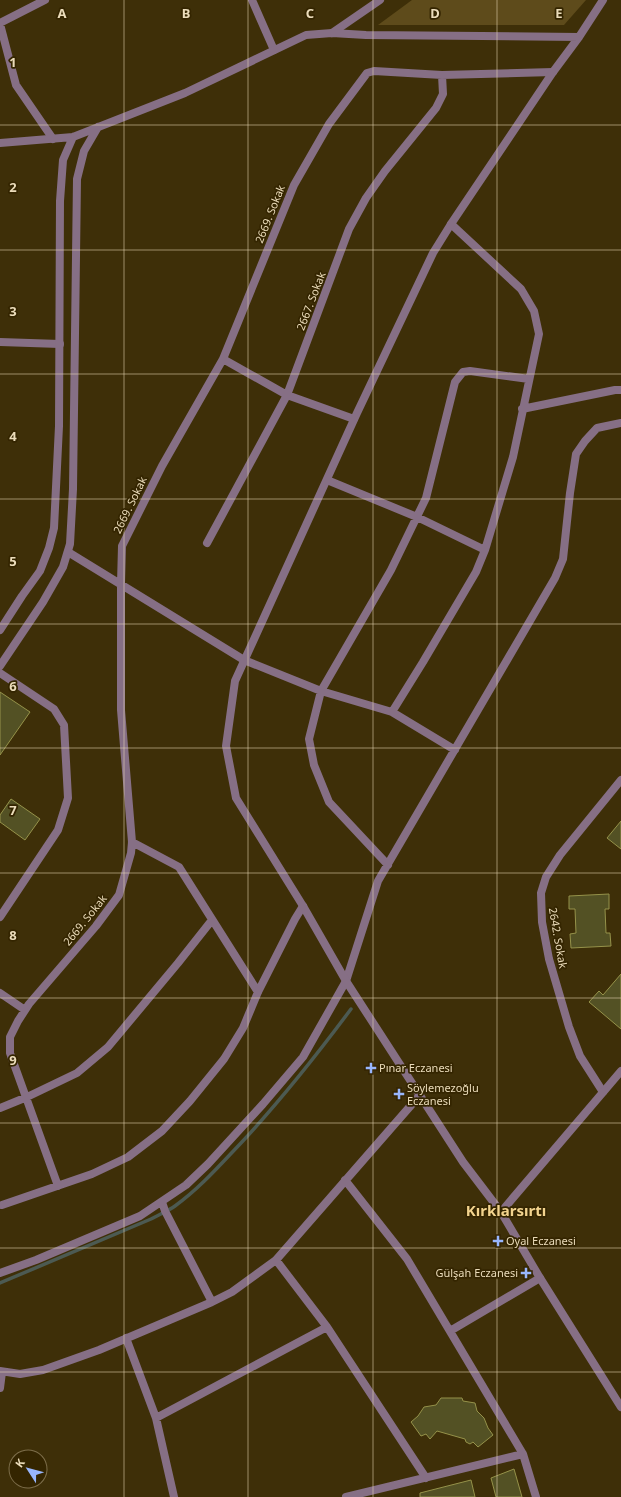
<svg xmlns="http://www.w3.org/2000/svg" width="621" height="1497" font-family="'Noto Sans',sans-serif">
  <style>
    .green { fill: #5e4b1b }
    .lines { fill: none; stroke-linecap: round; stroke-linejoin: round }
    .stream { stroke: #4c5a52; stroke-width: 3.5 }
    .building { fill: #535124; stroke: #95924a }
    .minor { stroke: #866f85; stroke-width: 8 }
    .tertiary { stroke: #866f85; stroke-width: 8 }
    .grid { fill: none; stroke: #ebdcba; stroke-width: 1; stroke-opacity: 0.55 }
    .poi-dot { fill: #98b6fd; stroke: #342500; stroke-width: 1.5 }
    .labels { text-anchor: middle; stroke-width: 3.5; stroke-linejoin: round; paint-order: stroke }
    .street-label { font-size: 11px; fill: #ebdcba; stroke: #342500 }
    .poi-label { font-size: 11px; fill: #ebdcba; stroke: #342500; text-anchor: start }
    .district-label { font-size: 15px; font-weight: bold; fill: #f3d48e; stroke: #342500 }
    .grid-label { font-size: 13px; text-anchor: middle; font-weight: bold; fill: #ebdcba; stroke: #342500; stroke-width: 3.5; stroke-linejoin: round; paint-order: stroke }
  </style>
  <rect width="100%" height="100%" fill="#3e2f08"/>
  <!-- green -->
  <path class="green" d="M412,0H586L564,25H378Z"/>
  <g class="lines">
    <!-- stream -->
    <path class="stream" d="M0,1283L151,1219C158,1215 168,1211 175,1206C200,1188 220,1165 241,1143C281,1100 316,1056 351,1009"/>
  </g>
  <!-- building -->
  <path class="building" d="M0,692L30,712L0,755Z
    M11,799L40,819L25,840L0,822V815Z
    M621,821V849L607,838Z
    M609,894V909H605L606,933H610L611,946L571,948L570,934L576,933L575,909H569V896Z
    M621,974V1029L589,1002L599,991L603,995Z
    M441,1398H462L463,1401L475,1403L477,1411L484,1418L488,1428L493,1435L478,1447L473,1442L470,1444L466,1442L465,1439L437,1431L430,1439L426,1434L421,1436L411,1422L418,1416L424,1407L436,1405Z
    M514,1469L522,1497H496L491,1478Z
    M471,1480L475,1497H420V1493Z"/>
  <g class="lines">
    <!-- minor -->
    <path class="minor" d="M252,0L274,50
      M0,23L45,0
      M0,24L16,85L53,139
      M332,33L380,0
      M0,342L60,344
      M223,359L287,395L354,419
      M522,409L615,390H621
      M327,480L417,517L485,550
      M207,543L287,395L349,229L366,198L385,171L436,108L443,94L442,75
      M68,552L244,660L321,691L392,712L455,750
      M0,673L54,709L64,725L68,798L58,830L0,917
      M392,712L423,662L476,572L485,550L513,457L539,334L534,311L521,289L451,224
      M132,842L179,867L258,992
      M388,865L329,802L314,765L309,739L321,691L391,570L426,498L455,382L463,372L470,371L529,379
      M0,993L25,1010
      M603,1092L580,1056L569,1027L549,959L542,922L541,893L546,877L560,855L621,780
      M0,1108L27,1097L77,1073L108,1047L178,963L212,920
      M345,1180L407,1259L523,1454L536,1497
      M58,1186L10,1053V1037L18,1021L29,1004L96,926L119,895L131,853L132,842L121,710V583L122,546L162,466L223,359L294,185L329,124L367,73L374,71L442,75L553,72
      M162,1202L165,1211L212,1302
      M2,1205L92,1174L128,1157L162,1131L190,1101L224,1059L243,1028L258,992L295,919L303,906
      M276,1260L327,1327L426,1478
      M0,1273L36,1260L140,1216L186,1185L208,1164L263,1104L303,1057L346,981L378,881L555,578L563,559L570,493L576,454L585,441L597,428L621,423
      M450,1331L540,1278
      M126,1338L156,1418L174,1497
      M0,1371L20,1374L43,1370L99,1350L212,1302L232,1292L276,1260L420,1095
      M0,1388L2,1372
      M156,1418L327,1327
      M346,1497L523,1454"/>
    <!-- tertiary -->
    <path class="tertiary" d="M603,0L579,37L553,72L451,224L433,253L357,413L235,681L226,746L236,798L303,906L346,981L463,1162L501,1212L540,1278L621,1407
      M0,143L73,137L185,93L306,35L332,33L366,35L579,37
      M0,630L22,596L40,571L49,548L54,528L59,426L60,201L63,160L73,137
      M0,666L43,602L63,567L70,544L73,489L77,179L84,151L98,127
      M501,1212L621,1071"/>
  </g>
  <!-- grid -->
  <path class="grid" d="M124,0V1497M248,0V1497M373,0V1497M497,0V1497M0,125H621M0,250H621M0,374H621M0,499H621M0,624H621M0,748H621M0,873H621M0,998H621M0,1123H621M0,1248H621M0,1372H621"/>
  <!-- markers -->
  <g class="poi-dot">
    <path d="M369 1062h4v4h4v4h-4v4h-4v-4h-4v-4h4z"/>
    <path d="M397 1088h4v4h4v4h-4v4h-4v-4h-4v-4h4z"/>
    <path d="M496 1235h4v4h4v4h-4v4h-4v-4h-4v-4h4z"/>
    <path d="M524 1267h4v4h4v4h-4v4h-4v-4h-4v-4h4z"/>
  </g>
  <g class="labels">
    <!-- street labels -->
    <g class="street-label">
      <text transform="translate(270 214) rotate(-68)" y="4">2669. Sokak</text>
      <text transform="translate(311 301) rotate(-69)" y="4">2667. Sokak</text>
      <text transform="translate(130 505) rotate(-64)" y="4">2669. Sokak</text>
      <text transform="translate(85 920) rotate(-51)" y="4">2669. Sokak</text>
      <text transform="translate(558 938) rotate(80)" y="4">2642. Sokak</text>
    </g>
    <!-- poi labels -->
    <g class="poi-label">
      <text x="379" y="1072">Pınar Eczanesi</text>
      <text x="407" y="1092">Söylemezoğlu<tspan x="407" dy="13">Eczanesi</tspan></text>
      <text x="506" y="1245">Oyal Eczanesi</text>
      <text x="518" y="1277" text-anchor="end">Gülşah Eczanesi</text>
    </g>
    <!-- district labels -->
    <g class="district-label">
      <text x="506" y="1216">Kırklarsırtı</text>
    </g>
  </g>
  <g class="grid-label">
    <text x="62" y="18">A</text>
    <text x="186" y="18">B</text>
    <text x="310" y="18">C</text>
    <text x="435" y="18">D</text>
    <text x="559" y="18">E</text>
    <text x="13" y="67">1</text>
    <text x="13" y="192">2</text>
    <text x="13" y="316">3</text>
    <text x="13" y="441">4</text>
    <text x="13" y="566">5</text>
    <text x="13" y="691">6</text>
    <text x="13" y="815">7</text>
    <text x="13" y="940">8</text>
    <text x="13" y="1065">9</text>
  </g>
  <!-- north arrow -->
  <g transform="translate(28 1469) rotate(306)"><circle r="19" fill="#342500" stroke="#7d6e4a"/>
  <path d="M0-3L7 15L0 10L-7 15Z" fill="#98b6fd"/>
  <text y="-6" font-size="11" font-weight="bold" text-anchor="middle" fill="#ebdcba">K</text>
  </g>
</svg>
